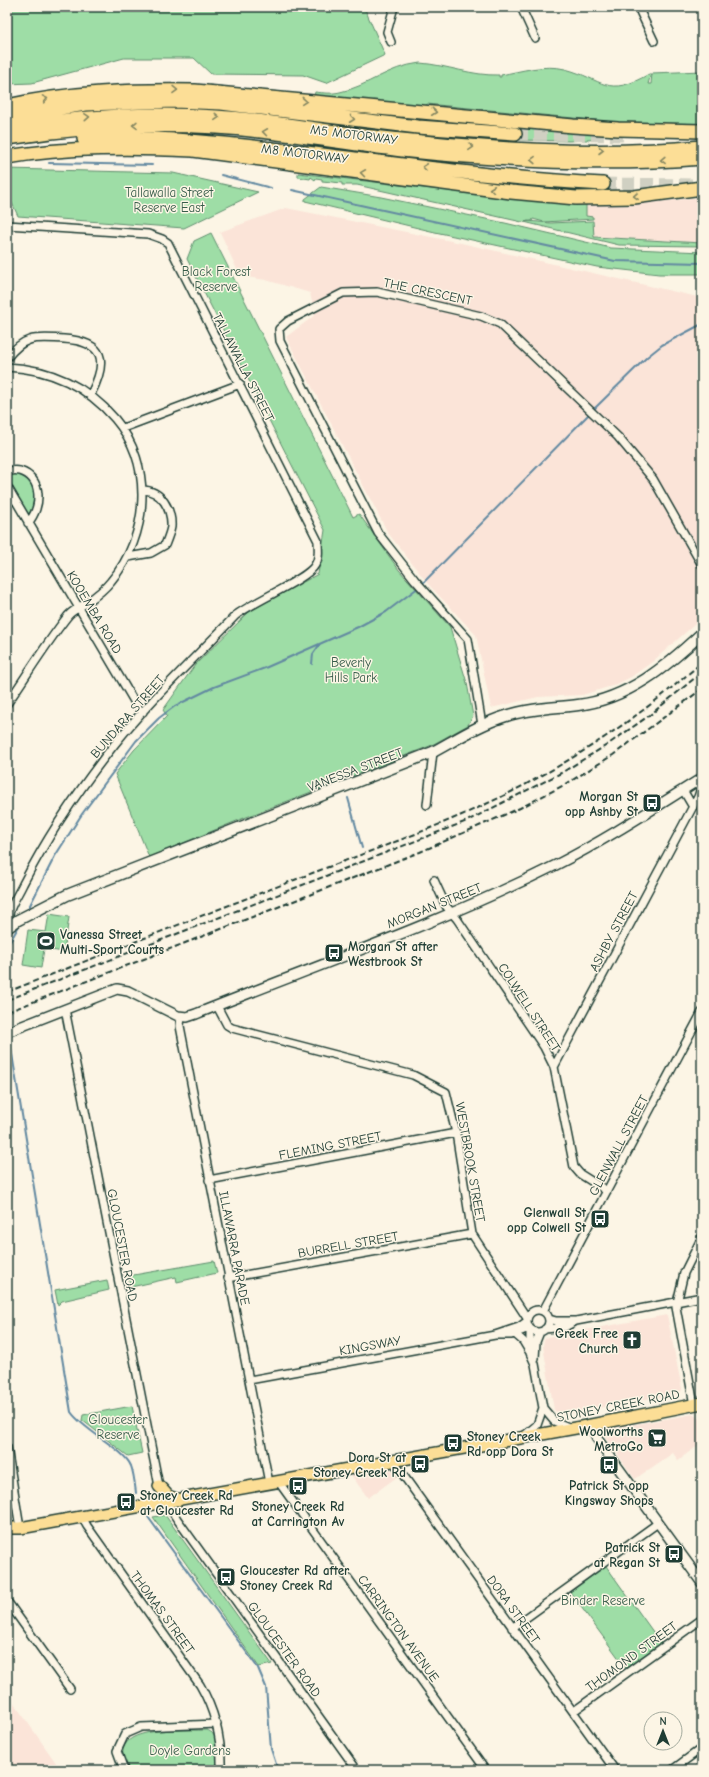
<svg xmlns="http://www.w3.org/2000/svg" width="709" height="1777" font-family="'Comic Neue',sans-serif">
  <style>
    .built { fill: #fbe4d8 }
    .green { fill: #9edda6; stroke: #5e8d6d }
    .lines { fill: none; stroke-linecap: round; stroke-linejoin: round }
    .stream { stroke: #6289a1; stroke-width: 2 }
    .motorway-tunnel { stroke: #d0d0c2; stroke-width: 13; stroke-dasharray: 13 6; stroke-linecap: butt }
    .minor-casing { stroke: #1f3d34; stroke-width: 10 }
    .tertiary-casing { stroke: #1f3d34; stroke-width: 12 }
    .secondary-casing { stroke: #1f3d34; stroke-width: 13 }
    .primary-casing { stroke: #1f3d34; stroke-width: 14 }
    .motorway-casing { stroke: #1f3d34; stroke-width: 16 }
    .minor { stroke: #fcf5e5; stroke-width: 7 }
    .tertiary { stroke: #fcf5e5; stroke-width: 9 }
    .secondary { stroke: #fcf5e5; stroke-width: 10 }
    .primary { stroke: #fcde96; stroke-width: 11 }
    .motorway { stroke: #fcde96; stroke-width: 13 }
    .rail { stroke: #1f3d34; stroke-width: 2; stroke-dasharray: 6 3; stroke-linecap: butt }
    .oneway { stroke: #828560 }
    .labels { text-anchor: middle; stroke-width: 3; stroke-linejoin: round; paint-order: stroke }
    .street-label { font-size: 13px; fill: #1f3d34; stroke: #fcf5e5 }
    .park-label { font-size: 13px; fill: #385d4b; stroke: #fcf5e5 }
    .poi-label { font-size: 13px; font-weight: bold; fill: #1f3d34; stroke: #fcf5e5; text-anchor: end }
  </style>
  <rect width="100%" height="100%" fill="#fcf5e5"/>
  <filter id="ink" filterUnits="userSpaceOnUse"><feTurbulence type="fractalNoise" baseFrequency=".025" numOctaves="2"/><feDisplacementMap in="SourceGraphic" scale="8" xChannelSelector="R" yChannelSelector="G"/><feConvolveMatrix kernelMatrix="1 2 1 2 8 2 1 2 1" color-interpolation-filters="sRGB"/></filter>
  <g filter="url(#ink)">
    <!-- built -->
    <path class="built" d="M702,197V243L593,237V217H586V204L656,202Z
      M286,208L461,243L702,298V618L652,662L631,677L615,685L582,695L538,697L491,708L476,635L429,585L388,533L286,337L315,315L310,293L266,280L240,276L220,232Z
      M667,1315L682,1389L680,1393L560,1415L554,1410L543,1346L544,1340L547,1337Z
      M694,1414L702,1422V1443L678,1460L673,1453L635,1479L603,1434L604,1431L608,1429Z
      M388,1469L392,1470L397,1477L368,1498L351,1475Z
      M7,1693L61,1770H7Z"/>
    <!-- green -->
    <path class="green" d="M7,7H364L385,55L326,83L303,75L211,74L194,58H124L32,83L7,84Z
      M420,63C447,65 472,76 499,75V77H501V75C521,71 545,64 565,69C604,79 606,99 649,74H651L648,84H651L652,73L702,71V127L615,122L427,104L425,106L314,96L315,92C324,93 332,94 340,92C369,86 387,67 420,63Z
      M519,128L603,133V139L569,141L519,140Z
      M7,169L173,173L258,192L184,228L18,216L7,192Z
      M298,173L534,201L586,204V216L593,217V219L544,222L533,219L532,221L522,222L357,185H342V183L322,181V179L316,178L315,180L311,177L310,179L298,177Z
      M321,187L381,197L505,223L611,248L702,252V274H659L597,267L435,232L305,201V199Z
      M526,221L551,223L593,221L594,237L702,243V246L619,245L524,222Z
      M211,233L353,517L359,514L399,570L450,627L467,683L473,716L468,725L430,746L244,818L149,857L115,774L134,750L167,716L163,710L195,665L250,611L318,574L325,530L187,259L194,241Z
      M12,474C18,475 26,476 30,481C37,490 34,507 28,515L7,479V476Z
      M49,914L69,917L64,952L44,949L41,968L23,965L28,930L46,932Z
      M214,1261L217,1273L177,1282L176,1277L131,1287L128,1276Z
      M107,1280L109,1290L62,1301L58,1305L55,1290Z
      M132,1406L142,1453L128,1456L82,1420L83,1415Z
      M165,1515L272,1664L259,1667L153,1517Z
      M606,1566L661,1643L626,1668L570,1592Z
      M206,1730C220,1732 219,1758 219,1770H128C102,1723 179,1731 206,1730Z"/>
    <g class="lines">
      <!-- stream -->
      <path class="stream" d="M49,163L152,165
        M221,175L271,188
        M292,190L615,261L702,263
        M593,410L647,357L662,345L702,324
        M422,584L590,413
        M312,664L313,654L320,644
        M348,798L362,848
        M27,911L55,856L82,814L136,741L159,718L175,706L214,687L265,668L358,627L386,612L419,587
        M7,947L20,924
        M7,1018L9,1025
        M10,1042L71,1412C84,1431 124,1449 131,1466C134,1474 135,1485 136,1493
        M148,1517L258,1668L266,1687L271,1749L278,1770"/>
      <!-- motorway-tunnel -->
      <path class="motorway-tunnel" d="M515,134L626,135
        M603,184L692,185"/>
      <!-- minor casing -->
      <g class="minor-casing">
        <path id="minor" d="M521,7L535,38
          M638,7L654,41
          M391,42L387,32L394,7
          M7,225L148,234L162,239L168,243L318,541C318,549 320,558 315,565C308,579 252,602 235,616C195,658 151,699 114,745C80,788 48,835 23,884C17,897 5,912 9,926
          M7,358C25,334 38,338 64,339C105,342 108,360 91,394
          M7,367C50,369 87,386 115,419C154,465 149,536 111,581C104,590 96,596 86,603C80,607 71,611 67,617C45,645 27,675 7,704
          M123,428L240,384
          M7,471C11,471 16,470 20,471C43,478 42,507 28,523
          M7,486L138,708L143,712
          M7,503L14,498
          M128,557L151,553L165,545C167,540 170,533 171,527C172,510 162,490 142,490
          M482,725L468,639L415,580L378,533L280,341L279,329L288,321L343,293L377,292L481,316L500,324L618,437L653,479L702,565
          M683,790L693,807
          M427,805L433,752
          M434,880L446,906L457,919L544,1047L554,1067L574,1167L580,1174L607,1191
          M217,1006L227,1025L232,1028L413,1075L446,1092L456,1133L472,1234L527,1318
          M65,1009L159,1486
          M181,1017L180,1026L269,1483
          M554,1067L698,797L701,788L699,780
          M209,1180L456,1133
          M228,1278L472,1234
          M527 1321a11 11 0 1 1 22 0a11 11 0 1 1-22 0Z
          M543,1311L702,1012
          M549,1319L556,1321H576L702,1297
          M530,1329V1353L535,1364L543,1408L554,1421L571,1428
          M545,1329L565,1327L576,1321
          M515,1334L523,1341L529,1351
          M497,1335H511L529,1328
          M535,1358L536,1342L540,1332
          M249,1380L495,1335L519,1327L526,1322
          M694,1405L676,1307L684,1273L702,1237
          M525,1435L537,1425L543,1408
          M7,1447L20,1528
          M393,1461L615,1770
          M278,1481L486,1770
          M166,1502L177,1519L357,1770
          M82,1517L87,1526L200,1685C215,1711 222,1739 221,1770
          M7,1601L70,1689
          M512,1628L658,1523
          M574,1711L702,1619
          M124,1770L117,1751L125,1734L141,1727L217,1724
          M672,1770L702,1748"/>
      </g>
      <!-- tertiary casing -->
      <g class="tertiary-casing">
        <path id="tertiary" d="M7,1032L117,989L128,991L178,1016L187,1017L196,1014C316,966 440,923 556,865C607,839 654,808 702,778
          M591,1425L598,1440L702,1583"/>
      </g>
      <!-- secondary casing -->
      <g class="secondary-casing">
        <path id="secondary" d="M7,928L18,920L67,895L433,752C457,739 480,724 506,716C530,708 554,708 578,705C628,699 667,666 702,633"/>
      </g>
      <!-- primary casing -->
      <g class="primary-casing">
        <path id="primary" d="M159,1486L168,1496L179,1500
          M7,1528H20L581,1427L702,1403"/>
      </g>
      <!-- motorway casing -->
      <g class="motorway-casing">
        <path id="motorway" d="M7,106C69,92 132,90 195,91L573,126L618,129L702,131
          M7,116L86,104L174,101L221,103L418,127L515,134
          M7,129C77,116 145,112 216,117C269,120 321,131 373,137C482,149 593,157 702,147
          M7,138C77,127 146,123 217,127C282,131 346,144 411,151C507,161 606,166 702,158
          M84,139C159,136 232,144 306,153C405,165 504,179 603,184
          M7,157C69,147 130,147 193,150L511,192L576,198L634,197L702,188"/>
      </g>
      <!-- minor -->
      <use href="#minor" class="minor"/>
      <!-- tertiary -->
      <use href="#tertiary" class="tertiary"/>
      <!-- secondary -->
      <use href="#secondary" class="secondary"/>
      <!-- primary -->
      <use href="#primary" class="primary"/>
      <!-- motorway -->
      <use href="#motorway" class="motorway"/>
      <!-- rail -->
      <path class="rail" d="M7,992C104,954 200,916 297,879C369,851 444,826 513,791C581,756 645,713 702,662
        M7,1000L467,821L561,773L607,745L650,715L702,672
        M7,1012L420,852L520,808L566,784L613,755L702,689"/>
    </g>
    <!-- one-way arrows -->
    <defs><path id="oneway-chevron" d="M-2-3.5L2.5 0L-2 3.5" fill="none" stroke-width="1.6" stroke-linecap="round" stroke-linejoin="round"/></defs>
    <g class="oneway">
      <use href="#oneway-chevron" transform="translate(175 90) rotate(1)"/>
      <use href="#oneway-chevron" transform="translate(45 99) rotate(-10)"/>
      <use href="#oneway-chevron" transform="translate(304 101) rotate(5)"/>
      <use href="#oneway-chevron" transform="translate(434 112) rotate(6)"/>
      <use href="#oneway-chevron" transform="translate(87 117) rotate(-4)"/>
      <use href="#oneway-chevron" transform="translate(217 117) rotate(4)"/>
      <use href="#oneway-chevron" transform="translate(352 119) rotate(7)"/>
      <use href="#oneway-chevron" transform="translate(135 125) rotate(179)"/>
      <use href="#oneway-chevron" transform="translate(265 132) rotate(-172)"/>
      <use href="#oneway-chevron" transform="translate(471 147) rotate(4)"/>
      <use href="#oneway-chevron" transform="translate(601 150)"/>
      <use href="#oneway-chevron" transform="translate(533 160) rotate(-178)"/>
      <use href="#oneway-chevron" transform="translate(663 160) rotate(178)"/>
      <use href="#oneway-chevron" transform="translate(425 167) rotate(-173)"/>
      <use href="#oneway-chevron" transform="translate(363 173) rotate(-172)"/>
      <use href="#oneway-chevron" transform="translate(492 189) rotate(-173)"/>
      <use href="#oneway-chevron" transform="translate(636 196) rotate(176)"/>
    </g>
  </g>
  <!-- icons -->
  <defs>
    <g id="bus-square" transform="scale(1)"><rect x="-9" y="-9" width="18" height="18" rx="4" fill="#1f3d34" stroke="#fcf5e5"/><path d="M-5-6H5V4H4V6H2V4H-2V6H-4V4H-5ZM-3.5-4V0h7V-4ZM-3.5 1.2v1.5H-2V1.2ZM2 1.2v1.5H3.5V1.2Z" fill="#fff"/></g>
    <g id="stadium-square" transform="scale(1)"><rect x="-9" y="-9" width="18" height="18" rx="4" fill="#1f3d34" stroke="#fcf5e5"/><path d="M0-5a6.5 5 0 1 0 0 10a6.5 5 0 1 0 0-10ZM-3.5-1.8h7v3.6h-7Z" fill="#fff"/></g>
    <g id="church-square" transform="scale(1)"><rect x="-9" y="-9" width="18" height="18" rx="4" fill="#1f3d34" stroke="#fcf5e5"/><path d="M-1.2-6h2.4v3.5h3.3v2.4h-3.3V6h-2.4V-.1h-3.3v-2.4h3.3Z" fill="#fff"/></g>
    <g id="supermarket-square" transform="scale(1)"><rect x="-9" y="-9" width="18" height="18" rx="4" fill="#1f3d34" stroke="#fcf5e5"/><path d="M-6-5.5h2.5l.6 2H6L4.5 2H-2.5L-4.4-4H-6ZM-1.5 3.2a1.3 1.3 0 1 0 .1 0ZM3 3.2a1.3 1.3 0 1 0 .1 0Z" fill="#fff"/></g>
  </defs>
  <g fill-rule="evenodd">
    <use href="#bus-square" x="652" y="803"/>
    <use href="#stadium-square" x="46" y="941"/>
    <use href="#bus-square" x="334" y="953"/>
    <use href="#bus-square" x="600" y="1219"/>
    <use href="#church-square" x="632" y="1340"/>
    <use href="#supermarket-square" x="657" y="1438"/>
    <use href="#bus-square" x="453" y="1443"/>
    <use href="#bus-square" x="420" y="1464"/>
    <use href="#bus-square" x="609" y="1465"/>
    <use href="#bus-square" x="298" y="1486"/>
    <use href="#bus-square" x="126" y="1502"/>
    <use href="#bus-square" x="674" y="1554"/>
    <use href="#bus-square" x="226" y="1577"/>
  </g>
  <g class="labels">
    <!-- street labels -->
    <g class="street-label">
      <text transform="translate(354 134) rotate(7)" y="5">M5 MOTORWAY</text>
      <text transform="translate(305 153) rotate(7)" y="5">M8 MOTORWAY</text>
      <text transform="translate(428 291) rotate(12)" y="5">THE CRESCENT</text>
      <text transform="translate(244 367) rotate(63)" y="5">TALLAWALLA STREET</text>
      <text transform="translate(95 612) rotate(59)" y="5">KOOEMBA ROAD</text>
      <text transform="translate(127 716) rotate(-49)" y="5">BUNDARA STREET</text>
      <text transform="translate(355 769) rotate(-21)" y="5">VANESSA STREET</text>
      <text transform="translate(434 905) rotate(-22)" y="5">MORGAN STREET</text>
      <text transform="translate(613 931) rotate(-62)" y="5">ASHBY STREET</text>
      <text transform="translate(530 1007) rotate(57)" y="5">COLWELL STREET</text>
      <text transform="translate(330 1145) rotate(-11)" y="5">FLEMING STREET</text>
      <text transform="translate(618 1145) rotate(-62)" y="5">GLENWALL STREET</text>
      <text transform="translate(471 1162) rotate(80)" y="5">WESTBROOK STREET</text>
      <text transform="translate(348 1244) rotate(-10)" y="5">BURRELL STREET</text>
      <text transform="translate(123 1245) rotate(79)" y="5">GLOUCESTER ROAD</text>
      <text transform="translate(235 1248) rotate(79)" y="5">ILLAWARRA PARADE</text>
      <text transform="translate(370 1345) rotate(-10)" y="5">KINGSWAY</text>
      <text transform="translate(618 1405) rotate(-11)" y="5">STONEY CREEK ROAD</text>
      <text transform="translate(514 1609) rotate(54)" y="5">DORA STREET</text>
      <text transform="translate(163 1612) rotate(54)" y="5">THOMAS STREET</text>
      <text transform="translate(399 1628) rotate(54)" y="5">CARRINGTON AVENUE</text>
      <text transform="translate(285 1649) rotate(54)" y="5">GLOUCESTER ROAD</text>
      <text transform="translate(631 1656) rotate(-36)" y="5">THOMOND STREET</text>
    </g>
    <!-- park labels -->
    <g class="park-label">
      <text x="169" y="197">Tallawalla Street<tspan x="169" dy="15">Reserve East</tspan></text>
      <text x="216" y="276">Black Forest<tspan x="216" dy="15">Reserve</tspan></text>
      <text x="351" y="667">Beverly<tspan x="351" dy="15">Hills Park</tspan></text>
      <text x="118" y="1424">Gloucester<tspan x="118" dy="15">Reserve</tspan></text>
      <text x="603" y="1605">Binder Reserve</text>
      <text x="190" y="1755">Doyle Gardens</text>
    </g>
    <!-- poi labels -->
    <g class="poi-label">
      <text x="638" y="801">Morgan St<tspan x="638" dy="15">opp Ashby St</tspan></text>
      <text x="60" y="939" text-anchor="start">Vanessa Street<tspan x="60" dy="15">Multi-Sport Courts</tspan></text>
      <text x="348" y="951" text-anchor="start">Morgan St after<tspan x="348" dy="15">Westbrook St</tspan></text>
      <text x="586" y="1217">Glenwall St<tspan x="586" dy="15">opp Colwell St</tspan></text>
      <text x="618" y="1338">Greek Free<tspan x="618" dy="15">Church</tspan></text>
      <text x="643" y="1436">Woolworths<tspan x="643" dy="15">MetroGo</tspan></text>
      <text x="467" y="1441" text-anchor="start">Stoney Creek<tspan x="467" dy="15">Rd opp Dora St</tspan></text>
      <text x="406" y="1462">Dora St at<tspan x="406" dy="15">Stoney Creek Rd</tspan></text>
      <text x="609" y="1490" text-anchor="middle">Patrick St opp<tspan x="609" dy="15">Kingsway Shops</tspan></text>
      <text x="140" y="1500" text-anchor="start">Stoney Creek Rd<tspan x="140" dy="15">at Gloucester Rd</tspan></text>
      <text x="298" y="1511" text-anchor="middle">Stoney Creek Rd<tspan x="298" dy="15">at Carrington Av</tspan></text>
      <text x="660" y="1552">Patrick St<tspan x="660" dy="15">at Regan St</tspan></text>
      <text x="240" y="1575" text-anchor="start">Gloucester Rd after<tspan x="240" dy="15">Stoney Creek Rd</tspan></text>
    </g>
  </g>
  <!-- margin -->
  <rect width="709" height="1777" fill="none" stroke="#fcf5e5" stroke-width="24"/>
  <rect x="12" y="12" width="685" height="1753" fill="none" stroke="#1f3d34" stroke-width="1.5" filter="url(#ink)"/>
  <!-- north arrow -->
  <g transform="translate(663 1731)"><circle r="19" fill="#fcf5e5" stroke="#a4ab9e"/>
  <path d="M0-3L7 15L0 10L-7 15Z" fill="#1f3d34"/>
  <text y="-6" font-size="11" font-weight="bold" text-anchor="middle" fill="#1f3d34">N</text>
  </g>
</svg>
